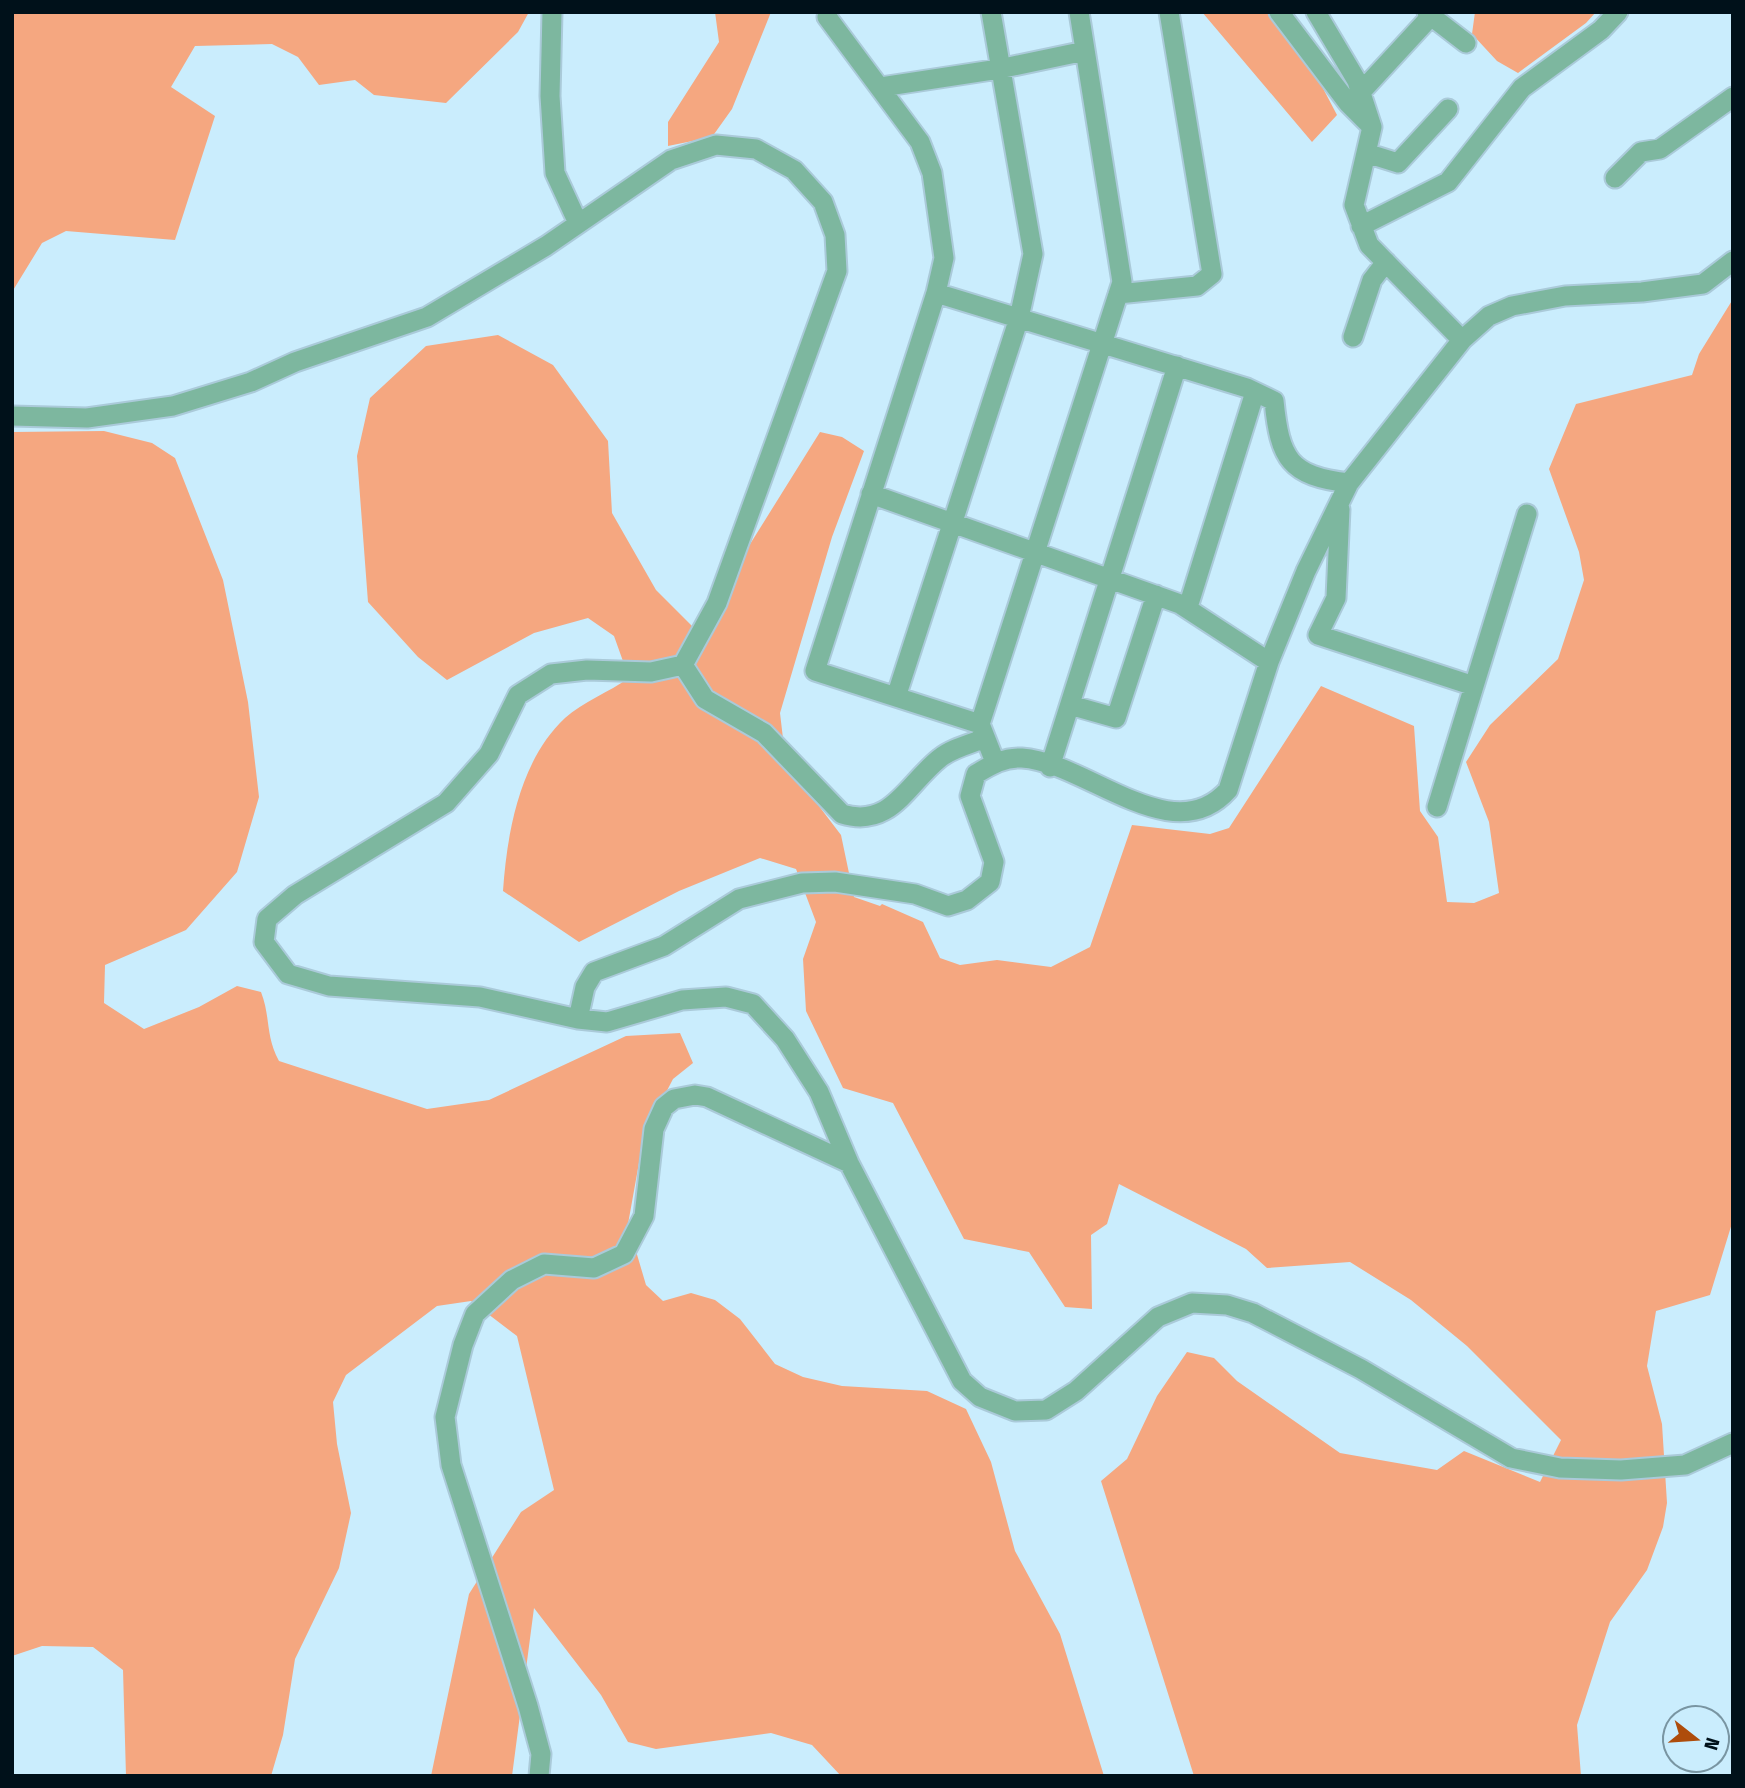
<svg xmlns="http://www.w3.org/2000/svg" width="1745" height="1788" font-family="'Fira Sans Condensed',sans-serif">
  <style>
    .green { fill: #f5a780 }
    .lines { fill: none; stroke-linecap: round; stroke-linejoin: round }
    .minor-casing { stroke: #aacad9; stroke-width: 23 }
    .minor { stroke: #7db79f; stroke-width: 19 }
  </style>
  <rect width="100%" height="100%" fill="#caedfd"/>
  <!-- green -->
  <path class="green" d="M12,12H529L518,32L446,103L374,95L355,80L319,85L298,57L272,44L195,46L171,87L215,116L175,240L66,231L42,243L12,292Z
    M715,12H771L732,109L712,137L668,146V122L719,42Z
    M1202,12H1283L1337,115L1312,142Z
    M1475,12H1596L1586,23L1518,73L1497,61L1472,34Z
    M1733,299V1220L1710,1295L1656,1311L1647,1366L1662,1424L1667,1503L1663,1527L1647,1570L1610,1622L1577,1725L1581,1776H1194L1101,1481L1127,1459L1157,1396L1187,1352L1214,1358L1237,1381L1340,1453L1437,1470L1464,1451L1540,1482L1561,1440L1467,1346L1411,1300L1350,1262L1267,1268L1246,1249L1119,1184L1107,1224L1091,1235L1092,1309L1065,1307L1029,1252L964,1239L893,1103L843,1088L806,1011L803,959L816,922L796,869L760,858L679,891L579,942L503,891C507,832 520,760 565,718C583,702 609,692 629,678L614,636L588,618L534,633L447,680L418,657L368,602L357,456L370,398L426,346L498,335L553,365L608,441L612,513L656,590L705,639L747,549L820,432L842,437L864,451L832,537L780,713L784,747L793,772L841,835L854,897L880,906L882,904L923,922L940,958L960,965L997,960L1051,967L1090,947L1132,825L1210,834L1229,828L1321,686L1414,726L1420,811L1438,837L1447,902L1474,903L1499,893L1489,822L1466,762L1490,725L1558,659L1584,580L1579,552L1549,469L1576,404L1692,375L1699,354Z
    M104,431L152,443L175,458L223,580L248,702L259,797L237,872L186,930L105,965L104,1003L144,1029L199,1007L237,986L261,992C271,1018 265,1035 279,1061L427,1109L489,1100L626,1036L680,1033L693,1063L673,1079L644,1135L628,1224L646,1285L663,1301L691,1293L715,1300L740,1319L775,1364L803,1377L842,1386L927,1391L966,1409L991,1462L1015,1551L1060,1634L1104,1776H841L812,1745L771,1733L656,1749L628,1742L601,1695L534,1608L512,1776H431L469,1594L521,1512L554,1490L517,1336L471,1301L437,1306L346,1375L333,1402L337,1444L351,1513L339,1568L295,1659L283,1735L271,1776H126L123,1670L93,1647L42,1646L12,1656V432Z"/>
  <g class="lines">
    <!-- minor casing -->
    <g class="minor-casing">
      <path id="minor" d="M552,12L550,96L555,173L578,223
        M828,12L827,17L920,142L932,173L944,258L936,293
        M1279,12L1348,103L1369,124
        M1316,12L1357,81L1372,127L1354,205L1369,245L1462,340
        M1431,16L1466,43
        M881,87L999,69L1085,51
        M1360,93L1431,16L1427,12
        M1366,153L1398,163L1448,109
        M1615,178L1641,152L1660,149L1733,97
        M1361,226L1448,182L1522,88L1601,30L1618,12
        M1118,294L1197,286L1212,274L1169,12
        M1353,337L1372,280L1386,262
        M12,416L87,418L173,406L251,382L295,362L427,317L546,246L671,160L716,145L756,149L794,170L823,202L835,235L837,271L717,603L683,665L651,672L587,670L551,674L518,695L489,754L446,803L295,895L267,919L264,942L288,974L329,986L480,997L578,1019L607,1022L682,1000L726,997L753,1004L785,1039L819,1092L849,1163L962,1381L980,1397L1015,1411L1046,1410L1076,1391L1158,1317L1192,1303L1227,1305L1253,1313L1361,1369L1511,1458L1560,1468L1621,1470L1685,1465L1733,1443
        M871,494L1180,604L1269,662
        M1340,509L1336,598L1318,635L1474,686L1437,807
        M1188,607L1255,392
        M683,665L705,699L764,733L842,814C891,829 907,784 940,758C952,748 971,744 985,738
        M1474,686L1527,514
        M896,697L1019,318L1033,254L991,12
        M1070,705L1116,718L1156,595
        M980,724L815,671L936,293L1247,388L1274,401C1280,459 1289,476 1349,483
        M995,762L980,724L1122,282L1079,12
        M1050,767L1177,366
        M578,1019L585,987L594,972L664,946L739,899L802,883L835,882L915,894L948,906L967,900L990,882L994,862L970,796L976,774C991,765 1004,757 1022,758C1086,762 1173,852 1228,790L1269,662L1306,571L1349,483L1462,340L1489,316L1512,306L1565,296L1642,292L1703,284L1733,261
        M539,1776L541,1754L528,1706L451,1465L445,1417L463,1345L475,1314L512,1280L544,1264L594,1268L624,1254L644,1216L654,1129L664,1107L674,1099L695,1095L707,1097L849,1163"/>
    </g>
    <!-- minor -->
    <use href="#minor" class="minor"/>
  </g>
  <!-- border -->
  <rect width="1745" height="1788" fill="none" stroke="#00111a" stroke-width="28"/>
  <!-- north arrow -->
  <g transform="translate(1696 1739) rotate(107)"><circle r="33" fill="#caedfd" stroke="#7995a2" stroke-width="2"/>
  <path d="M0-5L12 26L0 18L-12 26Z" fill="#ae4c0b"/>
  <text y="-10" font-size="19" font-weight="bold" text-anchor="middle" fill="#00111a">N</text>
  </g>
</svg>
